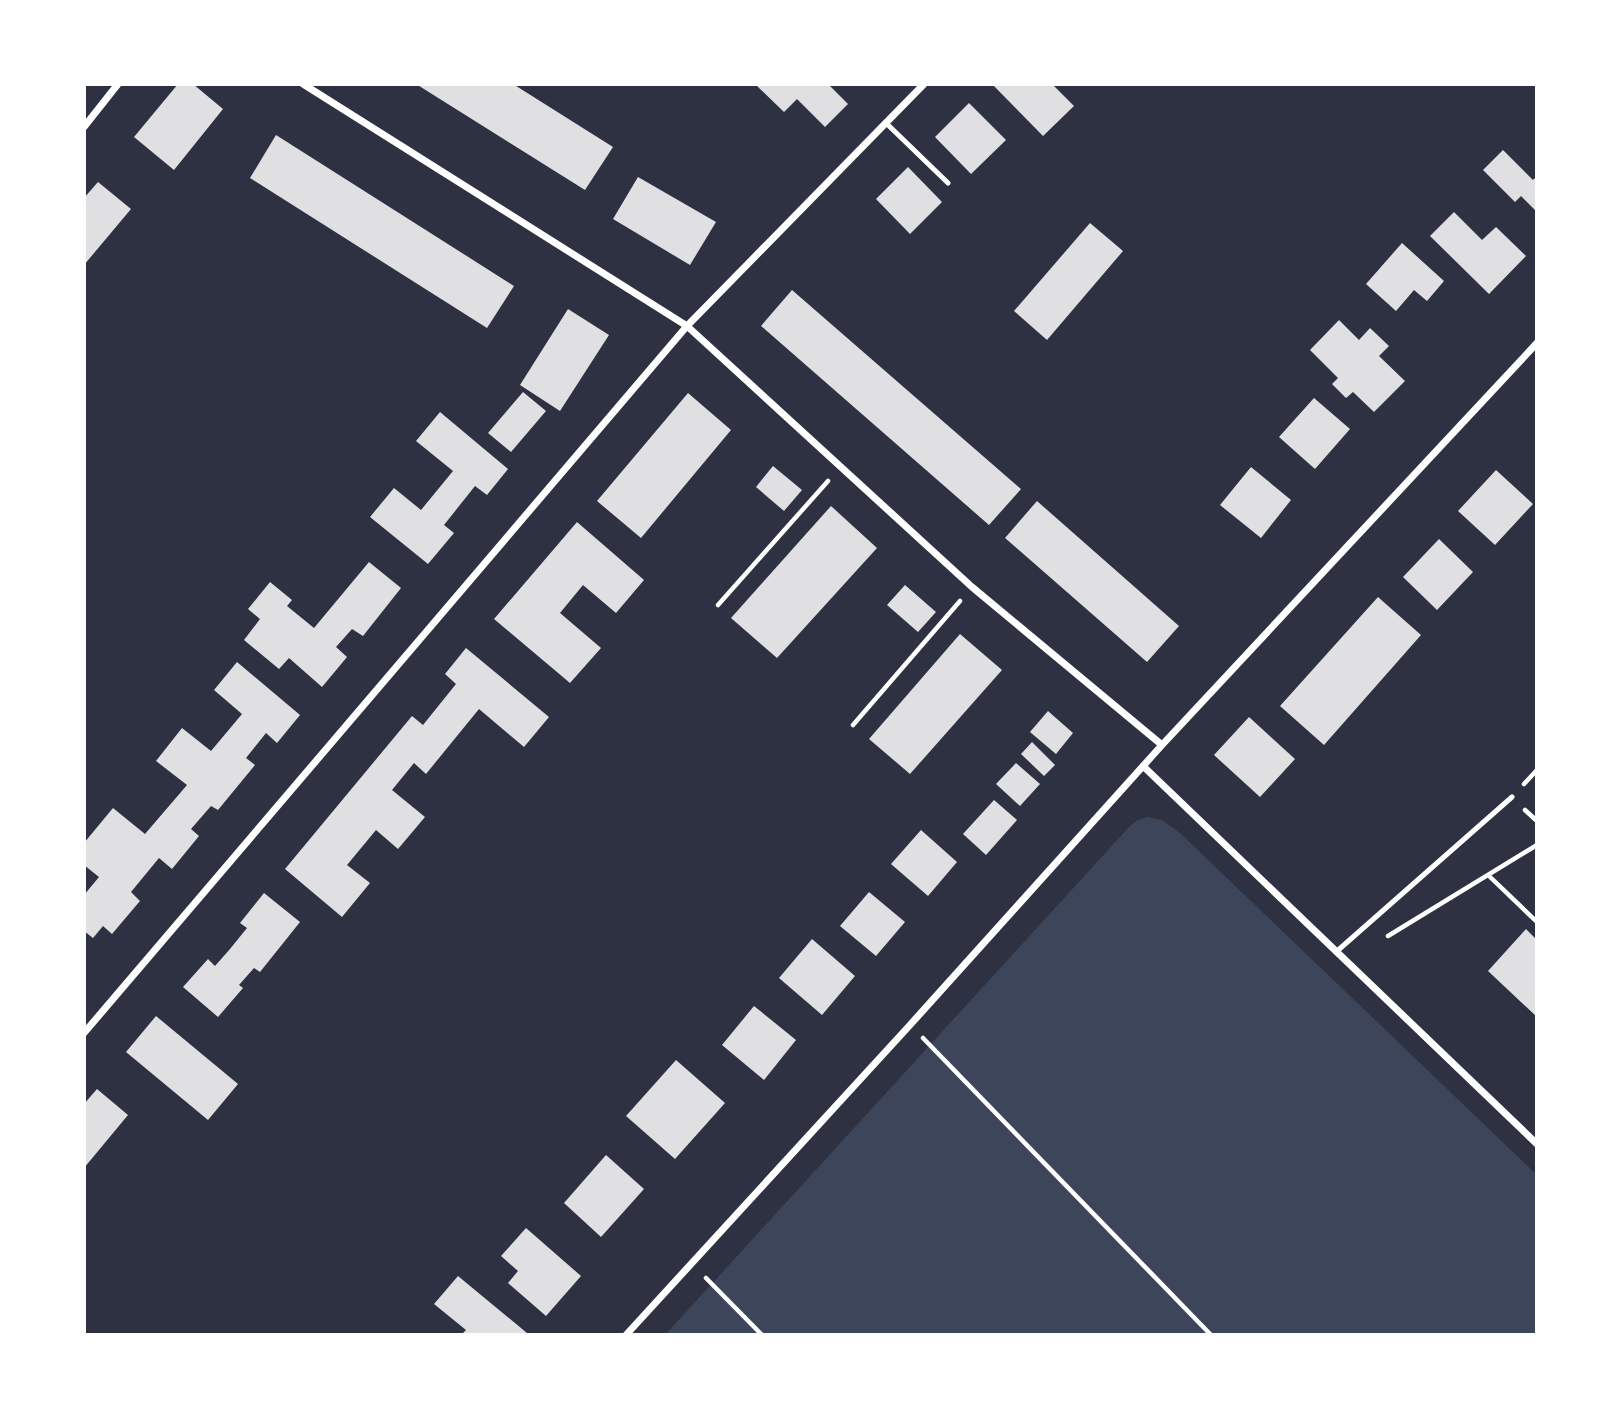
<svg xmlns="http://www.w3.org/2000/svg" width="1621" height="1419" font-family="Poppins,sans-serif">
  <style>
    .green { fill: #3c4559 }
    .building { fill: #e0e0e3 }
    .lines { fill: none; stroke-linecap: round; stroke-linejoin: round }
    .path { stroke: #fff; stroke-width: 4.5 }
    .service { stroke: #fff; stroke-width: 5 }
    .minor { stroke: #fff; stroke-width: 7 }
  </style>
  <rect width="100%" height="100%" fill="#2d3142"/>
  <!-- green -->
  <path class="green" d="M1147,817L1162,820L1180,833L1537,1175V1335H665L1129,827L1138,820Z"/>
  <!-- building -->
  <path class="building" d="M178,84H193L223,109L174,170L134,137Z
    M416,84H513L613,147L585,190Z
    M755,84H828L848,104L825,127L797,99L784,112Z
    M992,84H1052L1074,106L1043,136Z
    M969,103L1006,140L971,174L935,137Z
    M276,135L514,286L487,328L250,178Z
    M1503,150L1533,180L1537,176V212L1521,196L1515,202L1483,170Z
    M908,167L942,202L910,234L876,199Z
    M638,177L716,222L690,265L613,219Z
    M98,182L131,209L84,265V198Z
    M1454,212L1482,240L1496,227L1526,256L1489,294L1430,236Z
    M1090,223L1123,251L1047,340L1014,311Z
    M1402,243L1444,281L1427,301L1414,290L1396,311L1366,284Z
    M792,290L1021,489L989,525L761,326Z
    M568,309L609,335L560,411L520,385Z
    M1339,320L1359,340L1370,328L1389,346L1379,356L1405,381L1374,412L1353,392L1346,398L1332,384L1338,378L1310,350Z
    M523,392L546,411L511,452L488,433Z
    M688,393L731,430L641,538L597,501Z
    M1314,398L1350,429L1315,469L1279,437Z
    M440,412L508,469L487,495L475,486L444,525L454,533L428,564L370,517L394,488L421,510L453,471L416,441Z
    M773,466L802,490L784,511L756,487Z
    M1251,467L1291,500L1261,538L1220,505Z
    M1496,470L1533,504L1495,545L1458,511Z
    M1037,501L1179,626L1147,662L1005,538Z
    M831,506L877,548L777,658L731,618Z
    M577,522L644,580L616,613L583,585L560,613L601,648L570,683L494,619Z
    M1439,539L1473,572L1437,610L1403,577Z
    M369,562L401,588L363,636L352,629L336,647L347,657L322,687L289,658L279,669L244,640L260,619L248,609L270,582L292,600L287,606L314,628Z
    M905,585L936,612L918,632L887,605Z
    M1378,597L1421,635L1324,745L1280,706Z
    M960,634L1002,670L910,774L869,739Z
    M466,648L549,717L524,747L479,709L426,774L414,763L392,790L425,817L398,849L376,830L347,865L370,883L342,917L285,869L412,716L423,725L456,684L445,674Z
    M237,662L300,715L277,743L266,733L246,758L255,765L218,810L211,806L191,829L199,836L172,869L159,858L131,892L140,901L112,934L103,926L93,938L84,931V895L99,877L84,865V843L113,808L145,834L187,785L156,761L182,728L211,751L242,714L214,690Z
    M1048,711L1073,733L1056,754L1030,732Z
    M1249,717L1295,759L1260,797L1214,755Z
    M1032,742L1055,765L1044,776L1021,754Z
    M1016,763L1040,784L1020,806L996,784Z
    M994,800L1017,820L986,855L963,834Z
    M921,830L957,862L928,896L891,864Z
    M869,892L905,922L876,956L840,926Z
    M264,893L300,922L260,972L254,968L239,985L243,988L218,1017L183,987L208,959L215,966L230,949L247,928L240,923Z
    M1526,929L1537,940V1017L1488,971Z
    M812,939L855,976L822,1015L779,978Z
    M754,1006L796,1040L764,1080L722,1045Z
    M156,1016L238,1084L208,1120L126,1052Z
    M676,1060L725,1103L675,1159L626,1116Z
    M97,1089L128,1115L84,1168V1104Z
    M606,1155L644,1189L601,1237L564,1203Z
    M526,1228L581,1276L546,1316L508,1283L518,1271L501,1256Z
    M458,1276L527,1333L525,1335H461L466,1330L434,1304Z"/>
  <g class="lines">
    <!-- path -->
    <path class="path" d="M718,605L828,481
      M853,725L960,601
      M1524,784L1537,770
      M1525,810L1537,821
      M1488,875L1537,922
      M1388,936L1537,845
      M923,1038L1211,1335
      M706,1278L762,1335"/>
    <!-- service -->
    <path class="service" d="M886,123L948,183
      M1336,952L1512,797"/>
    <!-- minor -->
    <path class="minor" d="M303,84L687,326L972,587L1162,745
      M84,127L118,84
      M1143,766L1537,1144
      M84,1033L687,326L924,84
      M626,1335L910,1025L1162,745L1537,343"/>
  </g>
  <!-- border -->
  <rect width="1621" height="1419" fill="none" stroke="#ffffff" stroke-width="172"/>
</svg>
